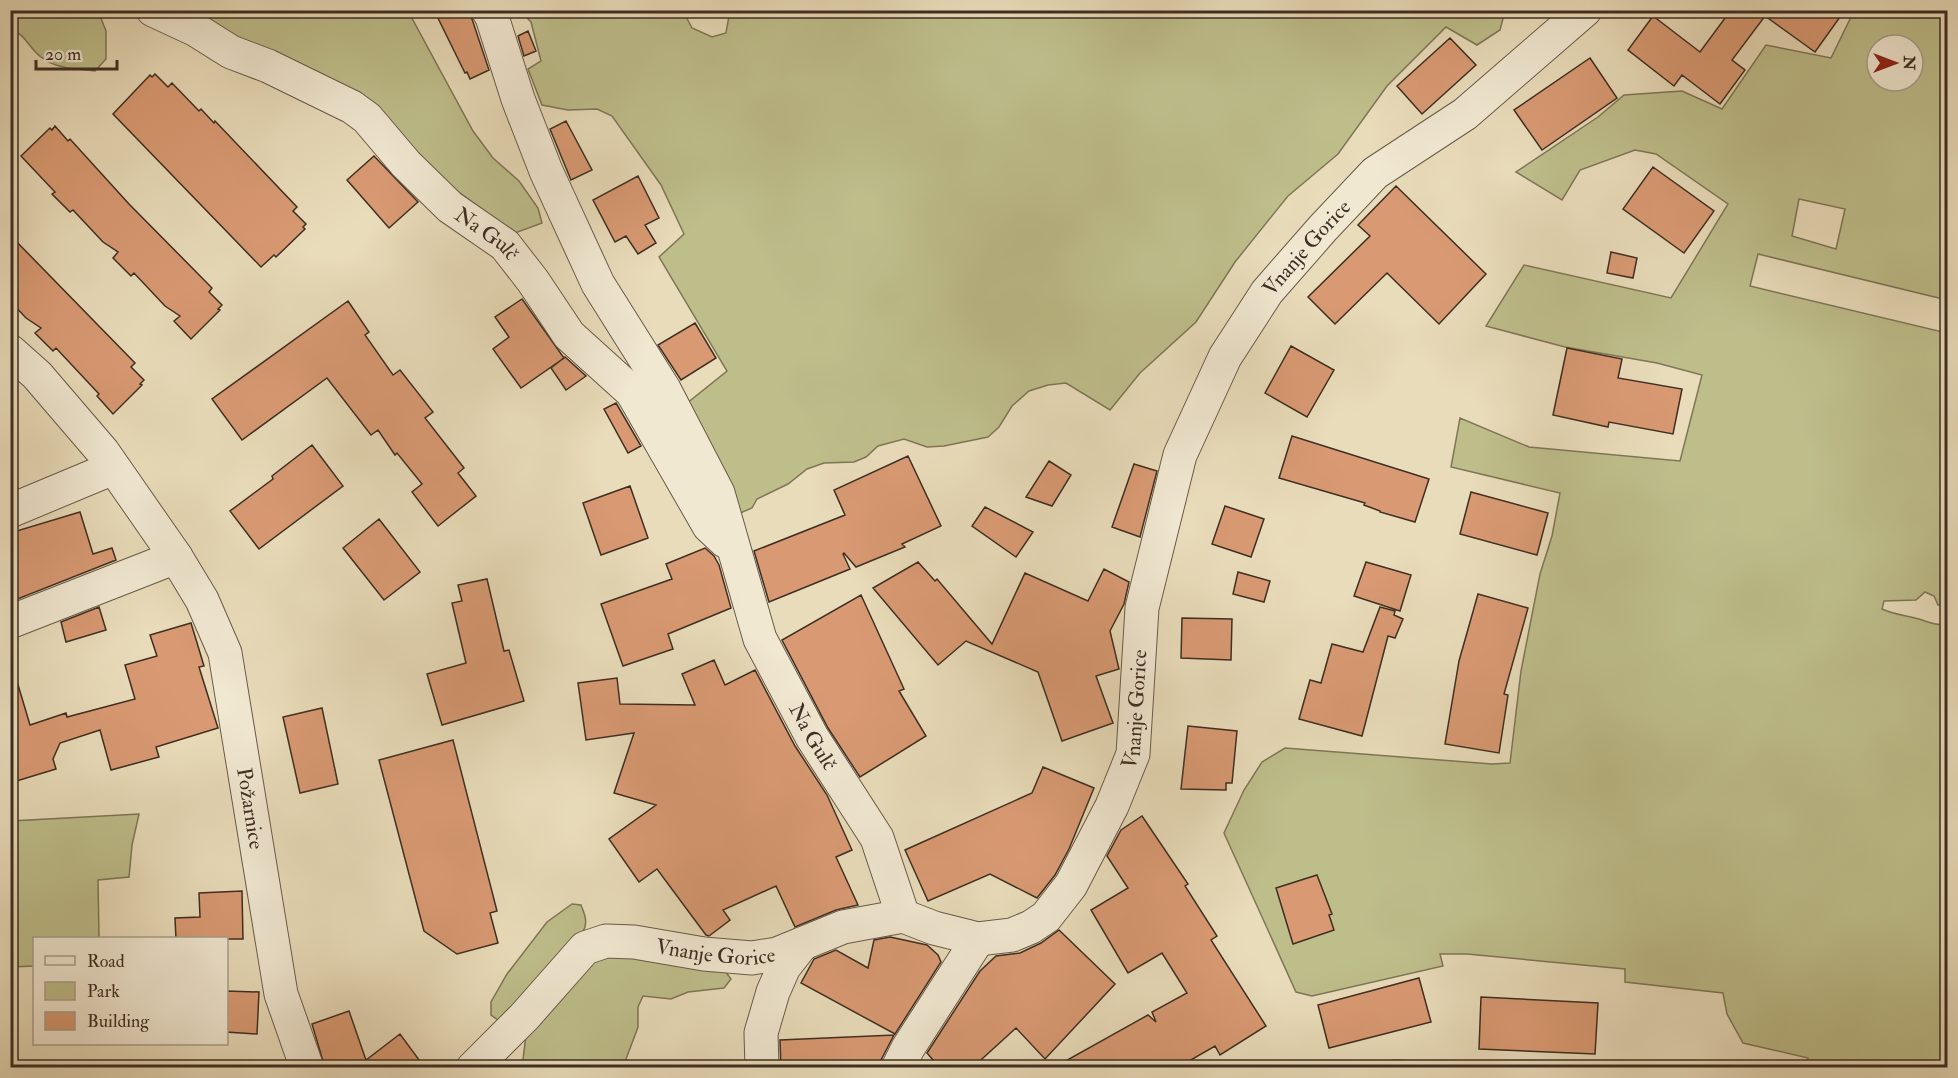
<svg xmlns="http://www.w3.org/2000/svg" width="1958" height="1078" font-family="'IM FELL Double Pica',serif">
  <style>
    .green { fill: #bebe8b; stroke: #7e7657; stroke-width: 1.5; fill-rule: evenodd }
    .building { fill: #d99a73; stroke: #3e2e23; stroke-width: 1.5 }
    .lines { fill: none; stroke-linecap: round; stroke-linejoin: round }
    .minor-casing { stroke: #695a49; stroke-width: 35 }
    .minor { stroke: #f1e8d2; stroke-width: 33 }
    .labels { text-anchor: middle; stroke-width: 6; stroke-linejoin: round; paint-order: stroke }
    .street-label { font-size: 21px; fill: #3e2e23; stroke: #f1e8d2 }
  </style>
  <rect width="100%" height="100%" fill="#e9dcba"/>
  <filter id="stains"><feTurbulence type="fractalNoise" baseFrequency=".00333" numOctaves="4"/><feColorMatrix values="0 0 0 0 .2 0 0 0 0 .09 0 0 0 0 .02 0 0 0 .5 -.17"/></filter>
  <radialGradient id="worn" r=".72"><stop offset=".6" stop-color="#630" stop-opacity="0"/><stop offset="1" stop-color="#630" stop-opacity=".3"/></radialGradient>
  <!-- green -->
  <path class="green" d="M730,10L1505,11L1500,30L1477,45L1446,27L1387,86L1338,154L1288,196L1235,262L1196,322L1140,373L1110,410L1066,383L1048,385L1029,391L1012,406L999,427L988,437L944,446L927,447L904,439L878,446L866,457L854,462L824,463L807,469L788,484L757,499L752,508L738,514L686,404L727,371L659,257L684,234L661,185L612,116L597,109L568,110L542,105L528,69L541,61L531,22L525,16L524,11H683L692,28L712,37L726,33Z
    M10,11H98L106,31V59L95,71C78,69 55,69 41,57C29,48 26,35 11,29Z
    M169,11H408L473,131L493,158L519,181L538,208L542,223L515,233L457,191Z
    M1854,11H1947V300L1758,254L1750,286L1947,333V605H1938L1934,596L1925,592L1916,600L1884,601L1882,609C1893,614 1903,615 1915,618C1929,621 1932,626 1947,625V1067H1807L1808,1058L1743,1043L1727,1014L1723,993L1625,982V969L1467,954H1440L1443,966L1312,996L1296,992L1224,833L1244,790L1262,762L1285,748L1492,764L1510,763L1521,671L1540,574L1552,536L1560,493L1451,467L1460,418L1529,447L1680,461L1702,375L1657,363L1565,347L1486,326L1524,265L1671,298L1728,204L1656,154L1635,150L1580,170L1562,200L1516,172L1598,117L1624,95L1682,91L1722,109L1766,45L1831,58ZM1877,45H1913V81H1877ZM1799,199L1845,209L1836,249L1792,236Z
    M139,814L132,845L129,877L98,880L99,938H34V966L11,967V821Z
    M572,904L581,905C584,913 587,919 585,927C581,943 513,1005 498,1020L491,1015V1002L507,974L547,922Z
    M611,954L725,971L731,979L724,988L688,992L671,999L643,996L638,1007V1027L623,1067L522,1068L526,1035L592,959Z
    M1394,1060L1443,1063H1477L1481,1067H1364Z"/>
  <!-- building -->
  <path class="building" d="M434,10H469L489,70L470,79L467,72L465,73Z
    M1731,10H1845L1815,52L1765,16L1732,60L1745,70L1720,104L1682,75L1674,86L1628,50L1653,16L1700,52Z
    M528,31L536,51L524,56L518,36Z
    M1450,38L1476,65L1422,114L1397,86Z
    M1590,58L1617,98L1542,150L1514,110Z
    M155,74L168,87L172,83L199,111L201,109L214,123L215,121L297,207L293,211L306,224L303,227L305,229L276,257L274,255L261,267L113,114L150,75L152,77Z
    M566,121L592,170L571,180L550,129Z
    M55,126L68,141L70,139L129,204L212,288L209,292L222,305L218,309L220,310L191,339L174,321L180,316L165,306L134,273L131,276L113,258L118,252L103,242L73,210L70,212L52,194L55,192L21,156L50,128L52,130Z
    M374,156L418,202L389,228L347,180Z
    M1653,167L1714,211L1684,253L1623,209Z
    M638,176L659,218L645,225L656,243L638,254L626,236L615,242L593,200Z
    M1396,186L1486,274L1439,324L1387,273L1335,324L1308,297L1370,236L1358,225Z
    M10,235L135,363L131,367L144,380L140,384L142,385L113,414L97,396L99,394L56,348L53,351L35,333L41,328L26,318L10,301Z
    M1611,252L1637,258L1633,278L1607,273Z
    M522,299L564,358L521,388L493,349L509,337L495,317Z
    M348,301L369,332L365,335L393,375L400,370L433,412L425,418L464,468L458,473L476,496L438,526L412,492L422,484L397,453L395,455L378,430L371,435L327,378L242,440L212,399Z
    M695,323L716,358L681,380L658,345Z
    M1291,346L1334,370L1307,417L1265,393Z
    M1567,348L1622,359L1618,378L1682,389L1673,434L1609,422L1608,427L1553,415Z
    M565,357L586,376L566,390L551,368Z
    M616,403L641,446L628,453L604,409Z
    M1292,436L1429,479L1415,522L1380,512V511L1364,505L1365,503L1279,478Z
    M312,445L343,486L259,549L230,511L273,479L272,476Z
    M908,456L941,526L902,544L905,547L856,567L844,553L843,554L850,569L769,602L754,551L845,515L834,490Z
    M1049,461L1071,475L1052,506L1026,497Z
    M1134,464L1157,471L1140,537L1112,527Z
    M630,486L648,538L601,555L583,503Z
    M1471,492L1548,513L1537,555L1460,534Z
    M1225,506L1264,519L1251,557L1212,544Z
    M985,507L1033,532L1016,557L972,526Z
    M80,512L93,554L112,548L116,560L10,602V533Z
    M379,519L420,572L384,600L343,548Z
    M705,548L714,556L719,565L731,608L668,634L673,649L623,666L601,604L672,579L666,564Z
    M918,562L935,581L937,579L992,644L1025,573L1088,601L1104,569L1129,582L1124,604L1110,631L1119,669L1096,676L1113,723L1062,741L1038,672L966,641L938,665L873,588Z
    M1366,562L1411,575L1400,611L1354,596Z
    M1238,572L1270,581L1264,602L1233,594Z
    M487,579L504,651L509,650L524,701L442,725L427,674L466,663L452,603L462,601L458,585Z
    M1478,594L1528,608L1504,694L1508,695L1499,753L1445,744L1459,661Z
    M861,595L904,689L899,691L926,736L860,777L828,728L782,640Z
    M99,607L106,630L66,642L61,622Z
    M1380,607L1395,611L1394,615L1403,619L1395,638L1388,636L1362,736L1299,719L1310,680L1321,683L1332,644L1363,652Z
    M1182,618L1232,619L1231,660L1181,658Z
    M191,623L204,666L199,667L218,728L156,747L159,757L111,770L100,730L60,743L53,759L56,769L10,783V678H16L30,725L66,713L67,717L135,699L125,665L157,656L150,635Z
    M714,660L725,685L755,670L795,746L827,795L852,850L836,857L858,905L836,910L795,927L776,886L723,910L730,920L709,936L706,935L657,869L639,882L609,839L656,805L614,793L634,733L586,740L578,683L617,678L620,704L695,705L682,674Z
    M322,708L338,784L300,793L283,717Z
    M1188,726L1237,731L1232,783H1226V790L1181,789Z
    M453,740L497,911L490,913L498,943L457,954L424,931L379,760Z
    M1043,767L1094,788L1069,849L1055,875L1037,898L990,874L928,901L905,850L1032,793Z
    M1142,816L1188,884L1185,886L1217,936L1211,940L1266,1026L1220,1055L1215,1046L1177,1068H1053L1148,1015L1156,1022L1152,1012L1187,993L1162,953L1128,973L1091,910L1128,888L1107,856L1121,830Z
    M1317,875L1332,914L1329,915L1334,930L1293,944L1276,888Z
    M242,891L243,939H176L175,918L200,917L199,893Z
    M1059,930L1115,984L1045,1059L1016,1028L972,1068H940L927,1053L980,971L996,956L1020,953L1041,943Z
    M890,937L927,945L938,955L941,962L895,1034L801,983L814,959L836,950L868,968L874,940Z
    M1419,978L1431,1022L1329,1048L1318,1005Z
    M226,991L259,992L257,1034L226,1032Z
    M1481,997L1598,1003L1595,1054L1479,1049Z
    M349,1011L366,1060L400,1034L425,1068H325L312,1024Z
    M894,1035L881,1060L880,1068H781L780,1040Z"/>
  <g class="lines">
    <!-- minor casing -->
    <g class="minor-casing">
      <g id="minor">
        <path id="s1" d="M153,10L196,30L231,52L268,66L352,107L367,118L406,164L450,207L505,245L533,281L569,335L632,392L709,526L725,541"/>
        <path id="s2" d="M488,10L492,17L518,99L546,171L598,284L664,389L718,493L760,639L812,737L877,838L903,916"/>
        <path id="s3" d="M10,351L37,375L103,452L176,557L202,600L225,653L281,994L307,1068"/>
        <path d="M10,511L113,468"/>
        <path d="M10,622L176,557"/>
        <path id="s4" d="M473,1068L525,1016L585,948L606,941L634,942L704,954L752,958L777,954L843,927L903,916L934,928L978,939L1012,935L1031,927L1046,917L1071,885L1112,806L1133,754L1142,608L1180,455L1225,357L1267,292L1323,228L1375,173L1465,114L1585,10"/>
        <path d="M762,1068L761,1033L773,992L784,967L802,944"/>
        <path d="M898,1068L908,1048L978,939"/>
      </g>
    </g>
    <!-- minor -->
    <use href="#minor" class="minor"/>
  </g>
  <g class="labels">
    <!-- street labels -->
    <g class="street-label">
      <text dy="7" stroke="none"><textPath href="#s1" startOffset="408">Na Gulč</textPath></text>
      <text dy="7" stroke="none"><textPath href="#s4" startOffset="1377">Vnanje Gorice</textPath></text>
      <text dy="7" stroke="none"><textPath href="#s4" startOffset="873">Vnanje Gorice</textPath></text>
      <text dy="7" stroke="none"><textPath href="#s2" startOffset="800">Na Gulč</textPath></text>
      <text dy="7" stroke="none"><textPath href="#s3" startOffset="531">Požarnice</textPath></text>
      <text dy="7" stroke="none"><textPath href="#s4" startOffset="297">Vnanje Gorice</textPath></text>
    </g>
  </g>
  <!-- margin -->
  <rect width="1958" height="1078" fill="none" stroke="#e9dcba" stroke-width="36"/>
  <rect x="12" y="12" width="1934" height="1054" fill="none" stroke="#3e2e23" stroke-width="3"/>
  <rect x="18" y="18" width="1922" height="1042" fill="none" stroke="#3e2e23" stroke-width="1.5"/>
  <!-- legend -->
  <rect x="33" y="937" width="195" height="108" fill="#f1e8d2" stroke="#a99e8c" stroke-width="1.5"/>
  <rect x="45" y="956" width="30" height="9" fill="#f1e8d2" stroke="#a99e8c" stroke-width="1.5"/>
  <text x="87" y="967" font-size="18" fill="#3e2e23">Road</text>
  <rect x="45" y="982" width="30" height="18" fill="#bebe8b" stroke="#a99e8c" stroke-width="1.5"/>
  <text x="87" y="997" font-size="18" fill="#3e2e23">Park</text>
  <rect x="45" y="1012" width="30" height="18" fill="#d99a73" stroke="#a99e8c" stroke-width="1.5"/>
  <text x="87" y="1027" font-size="18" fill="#3e2e23">Building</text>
  <!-- north arrow -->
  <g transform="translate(1895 63) rotate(90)"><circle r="28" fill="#f1e8d2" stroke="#a99e8c" stroke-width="1.5"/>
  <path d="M0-4.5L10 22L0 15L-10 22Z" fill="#8f2418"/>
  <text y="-9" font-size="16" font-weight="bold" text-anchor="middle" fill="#3e2e23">N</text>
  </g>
  <!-- scale -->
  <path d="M36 60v9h81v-9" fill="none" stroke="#3e2e23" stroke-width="3"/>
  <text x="45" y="60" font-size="18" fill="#3e2e23" stroke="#f1e8d2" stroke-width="4.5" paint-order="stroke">20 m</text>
  <rect width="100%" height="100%" filter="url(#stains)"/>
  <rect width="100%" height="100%" fill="url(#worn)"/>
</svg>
